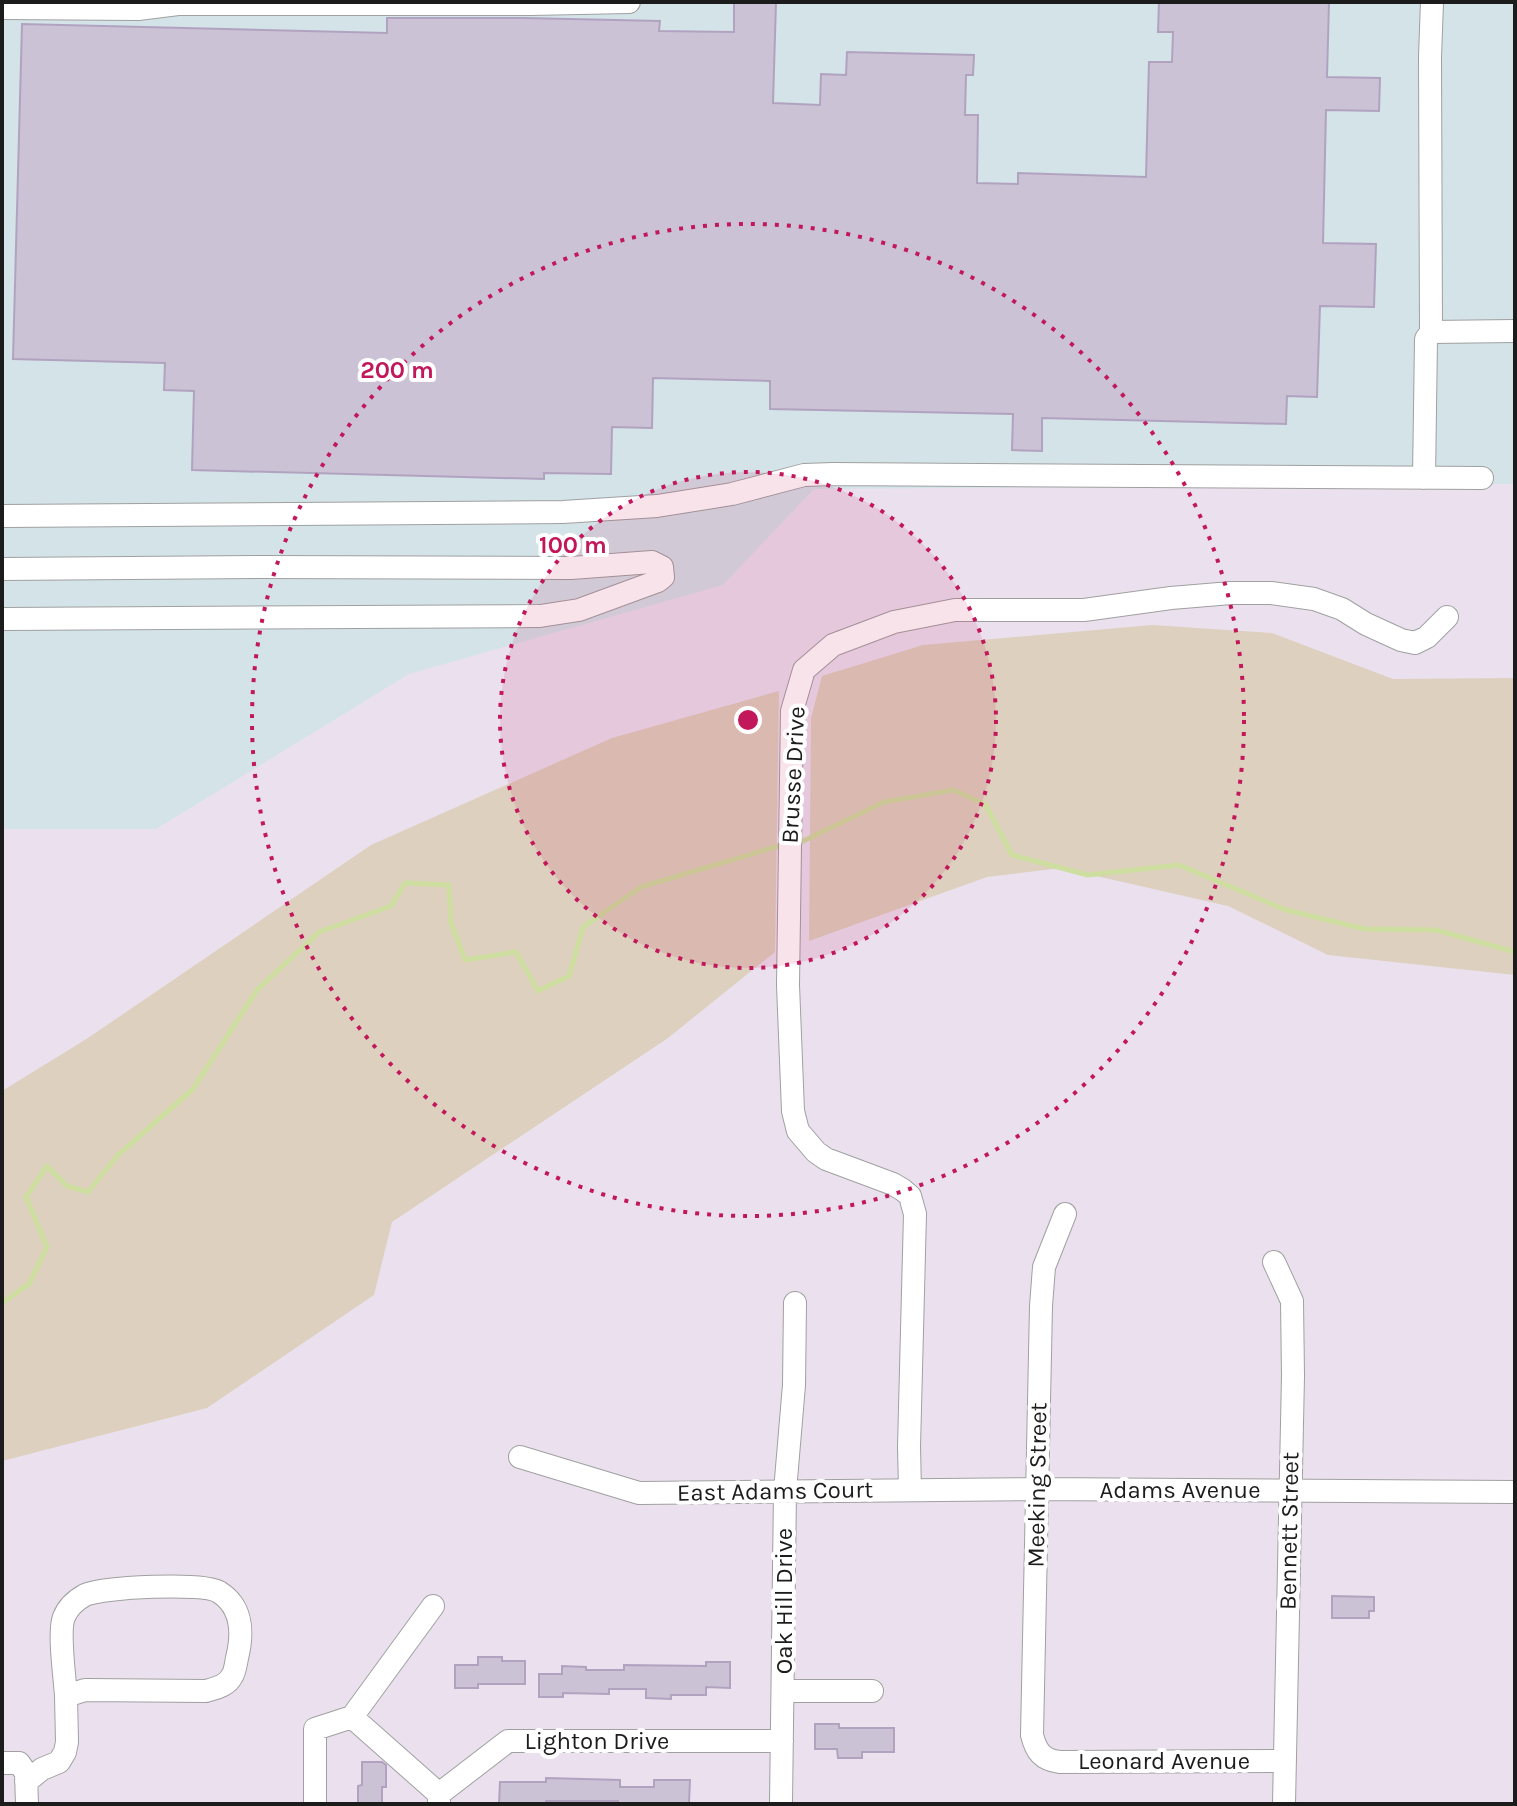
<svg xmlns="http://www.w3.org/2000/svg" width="1517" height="1806" font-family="Karla,sans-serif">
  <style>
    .industrial { fill: #d3e3e8 }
    .wetland { fill: #ddd0be }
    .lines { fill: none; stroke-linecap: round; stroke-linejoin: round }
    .stream { stroke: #cddea0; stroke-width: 5 }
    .building { fill: #cbc2d5; stroke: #b1a3c0; stroke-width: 2 }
    .minor-casing { stroke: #a0a0a0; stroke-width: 24 }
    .minor { stroke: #fff; stroke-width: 22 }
    .ring { fill: none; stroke: #c2185b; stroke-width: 4; stroke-dasharray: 4 8 }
    .labels { text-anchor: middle; stroke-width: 8; stroke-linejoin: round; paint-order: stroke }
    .street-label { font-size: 24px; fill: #1c1c1c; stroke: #fff }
    .centre { fill: #c2185b; stroke: #fff; stroke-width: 4 }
    .ring-label { font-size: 24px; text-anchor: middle; font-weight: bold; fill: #c2185b; stroke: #fff; stroke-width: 8; stroke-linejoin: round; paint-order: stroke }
  </style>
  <rect width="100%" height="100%" fill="#ebe1ee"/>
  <!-- industrial -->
  <path class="industrial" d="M2,2H1515V484L814,489L723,585L409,674L156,829H2Z"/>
  <!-- wetland -->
  <path class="wetland" d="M1152,625L1272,633L1393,679L1515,678V975L1328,955L1228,906L1061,868L987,877L809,941L811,718L822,676L923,645Z
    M779,691L775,952L668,1038L392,1222L374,1295L207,1408L2,1461V1091L88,1038L371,845L612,738Z"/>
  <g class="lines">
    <!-- stream -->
    <path class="stream" d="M797,844L884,802L953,790L985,804L1012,855L1088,875L1179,865L1286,910L1365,929L1436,930L1515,952
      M2,1303L29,1284L47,1247L26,1197L47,1166L67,1186L88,1192L118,1155L193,1089L257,990L319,932L391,906L405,883L449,885L451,923L465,960L516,952L538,991L569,976L583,927L641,887L782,845"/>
  </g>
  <!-- building -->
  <path class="building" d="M734,2H776L773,103L820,105L821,74L846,75L847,52L974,55L973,75H966L965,115H978L977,183L1018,184V173L1146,177L1149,62H1172L1173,32H1158L1159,2H1329L1327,77L1380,78L1379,111L1326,110L1323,243L1376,244L1374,307L1320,306L1317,397L1287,396L1286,424L1042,418V451L1012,450L1013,414L770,409V381L653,378L652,428L612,427L611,474L544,473V479L192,470L194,391L164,390L165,363L13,359L22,24L387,33V18H524L660,21L659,31L734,32Z
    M1332,1596L1374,1597V1611H1369V1618H1332Z
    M478,1657H502V1661H525V1684H478V1688H455V1665H478Z
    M706,1662H730V1688L706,1687V1695H671V1699L646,1698V1689H609V1694L563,1693V1697H539V1674H562V1666L586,1667V1670H624V1665L706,1666Z
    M815,1724H839V1728H894V1752H862V1758H838L837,1749H815Z
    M362,1762H382L386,1765V1787H382V1804H358V1786L362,1785Z
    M546,1778L620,1780V1787H654V1780H690L689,1803L618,1804V1801H546V1804H499L500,1782H546Z"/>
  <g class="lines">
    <!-- minor casing -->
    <g class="minor-casing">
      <path id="minor" d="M2,8L138,9L178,4H531L629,2
        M1431,332L1515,331
        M1424,478L1426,339L1431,332L1430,57L1432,2
        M2,516L563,512L657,506L732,494L804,475L833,474L1482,478
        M2,569L260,567L571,568L652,562L662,567L663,577L658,581L579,610L540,616L2,619
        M1065,1214L1044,1267L1041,1306L1032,1735C1036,1751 1042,1760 1060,1762L1285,1761
        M1274,1262L1292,1301L1293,1376L1284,1804
        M520,1457L639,1493L1036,1489L1515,1492
        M910,1490L909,1447L915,1214L910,1196L903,1190L893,1184L826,1159L816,1152L798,1131L793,1111L788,985L792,711L804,670L833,645L894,622L955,610H1084L1171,598L1231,593H1271L1314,599L1342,609L1366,624L1401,640L1415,643L1427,637L1447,617
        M783,1691H872
        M352,1717L439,1794
        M2,1763H19L26,1773L27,1804
        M26,1782L42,1769L59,1762L65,1752L67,1742L66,1696L85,1690L206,1691C216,1688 227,1686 232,1676C235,1672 236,1663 237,1658C243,1634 243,1607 219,1592C204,1582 103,1587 85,1595C76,1600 68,1607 64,1617C58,1631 65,1679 66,1696
        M315,1804V1729L352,1717L433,1606
        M439,1804V1794L508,1741H782
        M781,1804L785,1491L794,1385L795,1303"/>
    </g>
    <!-- minor -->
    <use href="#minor" class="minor"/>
  </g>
  <!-- distance rings -->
  <circle cx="748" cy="720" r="248" fill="#c2185b" fill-opacity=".12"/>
  <g class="ring">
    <circle cx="748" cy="720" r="248"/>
    <circle cx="748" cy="720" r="496"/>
  </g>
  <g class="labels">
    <!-- street labels -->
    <g class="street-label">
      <text transform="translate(793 775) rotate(-87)" y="8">Brusse Drive</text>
      <text transform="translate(1037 1485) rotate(-89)" y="8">Meeking Street</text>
      <text x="1180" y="1498">Adams Avenue</text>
      <text transform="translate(775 1491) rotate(-1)" y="8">East Adams Court</text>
      <text transform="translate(1289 1531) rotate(-89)" y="8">Bennett Street</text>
      <text transform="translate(784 1601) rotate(-90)" y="8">Oak Hill Drive</text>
      <text x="597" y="1749">Lighton Drive</text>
      <text x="1164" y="1769">Leonard Avenue</text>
    </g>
  </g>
  <circle cx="748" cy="720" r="12" class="centre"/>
  <g class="ring-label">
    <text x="397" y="378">200 m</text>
    <text x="573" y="553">100 m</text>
  </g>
  <!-- border -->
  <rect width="1517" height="1806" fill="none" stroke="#1c1c1c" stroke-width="8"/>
</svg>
